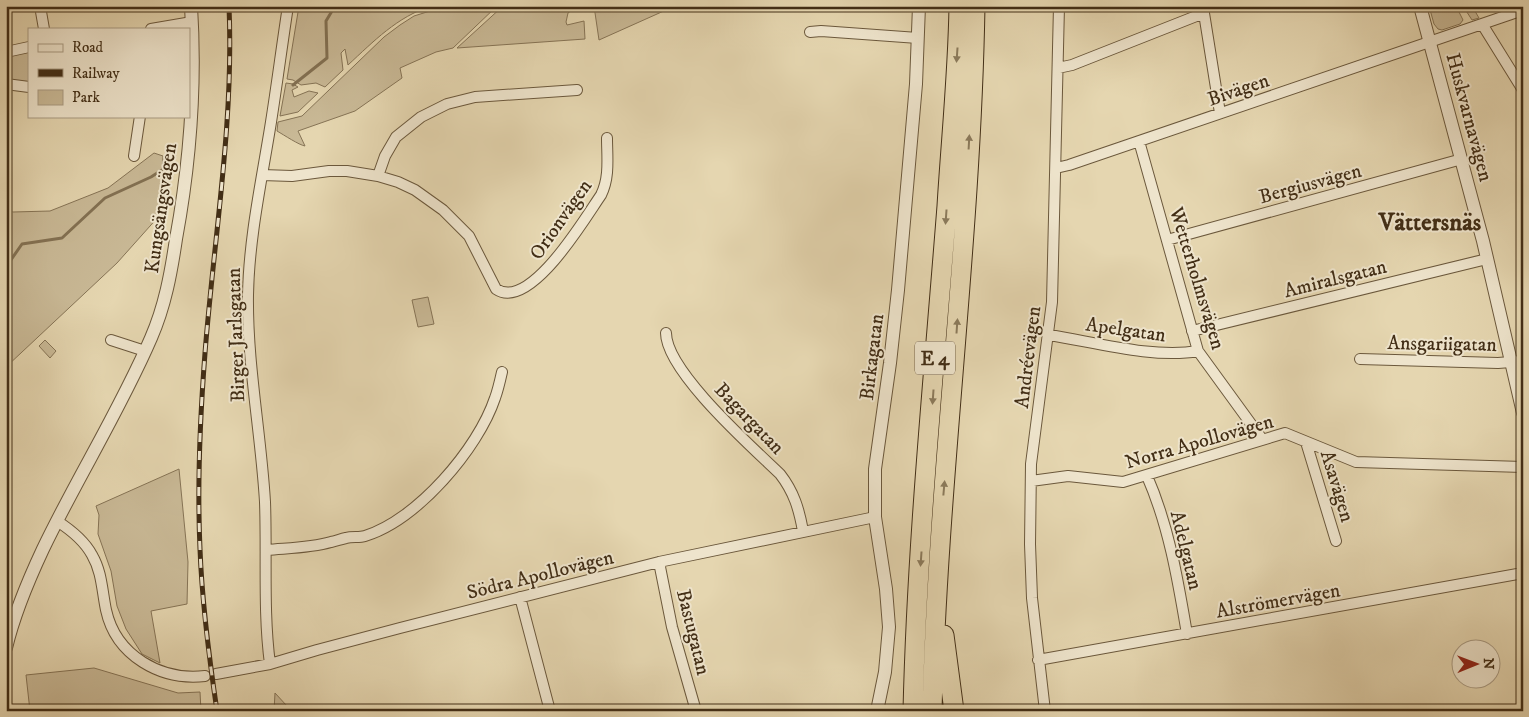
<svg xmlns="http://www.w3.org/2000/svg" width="1529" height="717" font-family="'IM FELL DW Pica',serif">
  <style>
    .green { fill: #c9b996; stroke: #867456 }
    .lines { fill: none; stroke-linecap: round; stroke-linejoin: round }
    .stream { stroke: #837153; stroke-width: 3 }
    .minor-casing { stroke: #6b583c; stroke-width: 12 }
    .tertiary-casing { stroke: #6b583c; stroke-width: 14 }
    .motorway-casing { stroke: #422e16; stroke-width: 21 }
    .minor { stroke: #eee4cc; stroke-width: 10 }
    .tertiary { stroke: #eee4cc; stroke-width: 12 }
    .motorway { stroke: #e5d6b0; stroke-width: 19 }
    .rail-casing { stroke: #422e16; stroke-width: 5 }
    .rail { stroke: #eee4cc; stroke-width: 3; stroke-dasharray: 9; stroke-linecap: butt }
    .oneway { fill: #8b7a5b }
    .labels { text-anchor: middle; stroke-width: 4; stroke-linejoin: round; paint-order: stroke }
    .shield { fill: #eee4cc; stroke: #76654d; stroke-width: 1 }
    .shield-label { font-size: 19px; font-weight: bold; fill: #422e16 }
    .street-label { font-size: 20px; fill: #422e16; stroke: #eee4cc }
    .district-label { font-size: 25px; font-weight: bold; fill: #422e16; stroke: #eee4cc }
  </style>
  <rect width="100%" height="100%" fill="#e5d6b0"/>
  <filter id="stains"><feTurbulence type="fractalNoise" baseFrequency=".004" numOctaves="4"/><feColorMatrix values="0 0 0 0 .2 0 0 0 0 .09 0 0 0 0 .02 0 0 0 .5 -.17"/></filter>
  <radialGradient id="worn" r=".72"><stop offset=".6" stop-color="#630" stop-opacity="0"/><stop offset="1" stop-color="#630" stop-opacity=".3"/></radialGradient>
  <!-- green -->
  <path class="green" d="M299,6H431C397,17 374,41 348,65L345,49L341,53L343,70L325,87L316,83L301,85L293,80L287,79Z
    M446,6H497L453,48L436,52L400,68L402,78L355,111L298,131L305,146C299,145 284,135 277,131L278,122L302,116L384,37L400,25L414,16Z
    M503,6H577L568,13L566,22L567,25L584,21L585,39L457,48Z
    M594,6H666V10L599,40Z
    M1429,6H1456L1463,20L1460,24L1442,30L1438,29L1434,24Z
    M1463,6H1472L1479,18L1472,20Z
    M29,51V83L6,79V54Z
    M286,83L293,84L298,87L292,90L294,97L309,91L318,93L298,112L280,116Z
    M154,153L163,156L159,216L117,263L6,367V210L13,212L50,211L108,188Z
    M428,297L434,324L418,327L412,300Z
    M45,340L56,351L50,358L39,346Z
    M179,469L188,562L187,604L151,611L160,663L142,654L126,629L117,606L111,571L98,534L99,515L96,506Z
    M94,668L178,693L200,692L201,711H30L26,675Z
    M275,693L287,706L317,711H274Z"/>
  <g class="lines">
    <!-- stream -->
    <path class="stream" d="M293,85L327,58L326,21L335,6
      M6,267L22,244L62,238L105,198L151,177L165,168"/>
    <!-- minor casing -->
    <g class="minor-casing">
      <path id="minor" d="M40,6L44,29
        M1203,7L1220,113
        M1482,24L1523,90
        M151,29L192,22
        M810,32L821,31L918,38
        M6,52L29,47
        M1058,68L1072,65L1204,13
        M6,84L29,87
        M1139,141L1198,351L1262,439
        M134,156L140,116
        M1056,168L1069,165L1523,10
        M262,175L292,176L329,171H347L378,176L398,182L415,190L443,210L469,236L496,289C530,312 585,218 601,195C610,177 607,157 607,138
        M378,176L385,156L396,137L421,117L447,104L475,97L577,90
        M1167,240L1462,159
        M1192,331L1487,259
        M666,333C666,371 752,447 780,474C794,492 799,509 803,531
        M1049,335C1094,342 1154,359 1198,351
        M111,340L145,351
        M1360,359L1498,363L1523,361
        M1306,442L1336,541
        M1147,476C1169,526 1178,581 1187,634
        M1031,481L1068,476L1123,482L1285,433L1356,462L1523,467
        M57,521C71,530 84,540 92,555C102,572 102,591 106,610C116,656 161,681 205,676
        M267,550C288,548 310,548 331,542C336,541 341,539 346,538C352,536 359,538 365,536C417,520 478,449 495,398C498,390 500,381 502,372
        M659,562L672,627L696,711
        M520,597L550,711
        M1038,660L1523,573
        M270,664C263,611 267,556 265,502C261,433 247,364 248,295C249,237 262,179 271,122C277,84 282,45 288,6
        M216,674L270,664L317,650L400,628L659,562L875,517
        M1045,711L1032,598L1030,544L1031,464L1052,302L1059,6"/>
    </g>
    <!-- tertiary casing -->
    <g class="tertiary-casing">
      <path id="tertiary" d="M1420,6L1483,241L1523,413
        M6,648C14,614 28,581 43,549C77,478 120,410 151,338C165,306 171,273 176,239C190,163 196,84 191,6
        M877,711L885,672L889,627L886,589L875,517V469L890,363L898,290L916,84L919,6"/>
    </g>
    <!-- motorway casing -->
    <g class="motorway-casing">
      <path id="motorway" d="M944,635L954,711
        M913,711C917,542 934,374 947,206C951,140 958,73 959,6
        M932,711C938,475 971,242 975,6"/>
    </g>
    <!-- minor -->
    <use href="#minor" class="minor"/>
    <!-- tertiary -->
    <use href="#tertiary" class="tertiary"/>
    <!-- motorway -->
    <use href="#motorway" class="motorway"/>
    <!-- rail casing -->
    <g class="rail-casing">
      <path id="rail" d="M217,711C209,657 202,603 200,549C197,484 200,418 205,353C214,237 234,123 229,6"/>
    </g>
    <!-- rail -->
    <use href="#rail" class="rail"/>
  </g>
  <!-- one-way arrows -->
  <defs><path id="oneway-solid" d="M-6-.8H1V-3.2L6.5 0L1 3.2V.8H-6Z" transform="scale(1.25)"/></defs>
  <g class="oneway">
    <use href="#oneway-solid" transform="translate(957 55) rotate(94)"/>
    <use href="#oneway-solid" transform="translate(969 142) rotate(-87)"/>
    <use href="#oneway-solid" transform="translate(946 217) rotate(94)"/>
    <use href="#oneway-solid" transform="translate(957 326) rotate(-86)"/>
    <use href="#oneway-solid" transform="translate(933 397) rotate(94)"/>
    <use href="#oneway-solid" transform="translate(944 488) rotate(-85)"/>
    <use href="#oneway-solid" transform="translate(921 559) rotate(94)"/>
  </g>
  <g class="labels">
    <!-- shield labels -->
    <rect class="shield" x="915" y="341.5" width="40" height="33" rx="4"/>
    <g class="shield-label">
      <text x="935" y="365">E 4</text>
    </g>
    <!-- street labels -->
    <g class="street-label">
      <text transform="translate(1238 89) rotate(-19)" y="7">Bivägen</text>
      <text transform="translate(1470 117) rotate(75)" y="7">Huskvarnavägen</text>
      <text transform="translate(1310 183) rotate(-15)" y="7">Bergiusvägen</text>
      <text transform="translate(160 208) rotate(-82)" y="7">Kungsängsvägen</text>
      <text transform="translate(560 219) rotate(-55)" y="7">Orionvägen</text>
      <text transform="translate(1198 278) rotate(73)" y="7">Wetterholmsvägen</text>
      <text transform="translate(1335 278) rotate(-14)" y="7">Amiralsgatan</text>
      <text transform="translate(1126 329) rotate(8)" y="7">Apelgatan</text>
      <text transform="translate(235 335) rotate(-92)" y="7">Birger Jarlsgatan</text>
      <text transform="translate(1442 343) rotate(1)" y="7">Ansgariigatan</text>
      <text transform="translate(871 357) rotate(-83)" y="7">Birkagatan</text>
      <text transform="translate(1027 357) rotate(-83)" y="7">Andréevägen</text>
      <text transform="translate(750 418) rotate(46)" y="7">Bagargatan</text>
      <text transform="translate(1199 441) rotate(-16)" y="7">Norra Apollovägen</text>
      <text transform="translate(1338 486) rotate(73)" y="7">Asavägen</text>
      <text transform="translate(1187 550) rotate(76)" y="7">Adelgatan</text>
      <text transform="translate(540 574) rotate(-14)" y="7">Södra Apollovägen</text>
      <text transform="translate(1278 600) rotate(-10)" y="7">Alströmervägen</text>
      <text transform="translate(694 632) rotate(76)" y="7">Bastugatan</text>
    </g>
    <!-- district labels -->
    <g class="district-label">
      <text x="1430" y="230">Vättersnäs</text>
    </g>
  </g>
  <!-- margin -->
  <rect width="1529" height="717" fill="none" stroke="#e5d6b0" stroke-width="25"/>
  <rect x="8" y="8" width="1514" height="702" fill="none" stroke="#422e16" stroke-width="2.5"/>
  <rect x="12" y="12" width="1504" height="692" fill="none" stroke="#422e16"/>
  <!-- legend -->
  <rect x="28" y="28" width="162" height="90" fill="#eee4cc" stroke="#a99b83"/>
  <rect x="38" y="44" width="25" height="8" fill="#eee4cc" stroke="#a99b83"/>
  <text x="72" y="52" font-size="15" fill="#422e16">Road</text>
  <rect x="38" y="69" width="25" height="8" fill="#422e16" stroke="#a99b83"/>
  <text x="72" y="78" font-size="15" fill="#422e16">Railway</text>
  <rect x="38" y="90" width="25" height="15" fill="#c9b996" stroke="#a99b83"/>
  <text x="72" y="102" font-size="15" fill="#422e16">Park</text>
  <!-- north arrow -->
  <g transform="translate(1476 664) rotate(89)"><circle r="24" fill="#eee4cc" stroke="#a99b83"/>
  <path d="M0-4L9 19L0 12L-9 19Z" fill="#8f2418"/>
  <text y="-8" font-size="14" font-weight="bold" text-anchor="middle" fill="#422e16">N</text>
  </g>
  <rect width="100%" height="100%" filter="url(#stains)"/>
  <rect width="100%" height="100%" fill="url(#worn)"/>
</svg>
